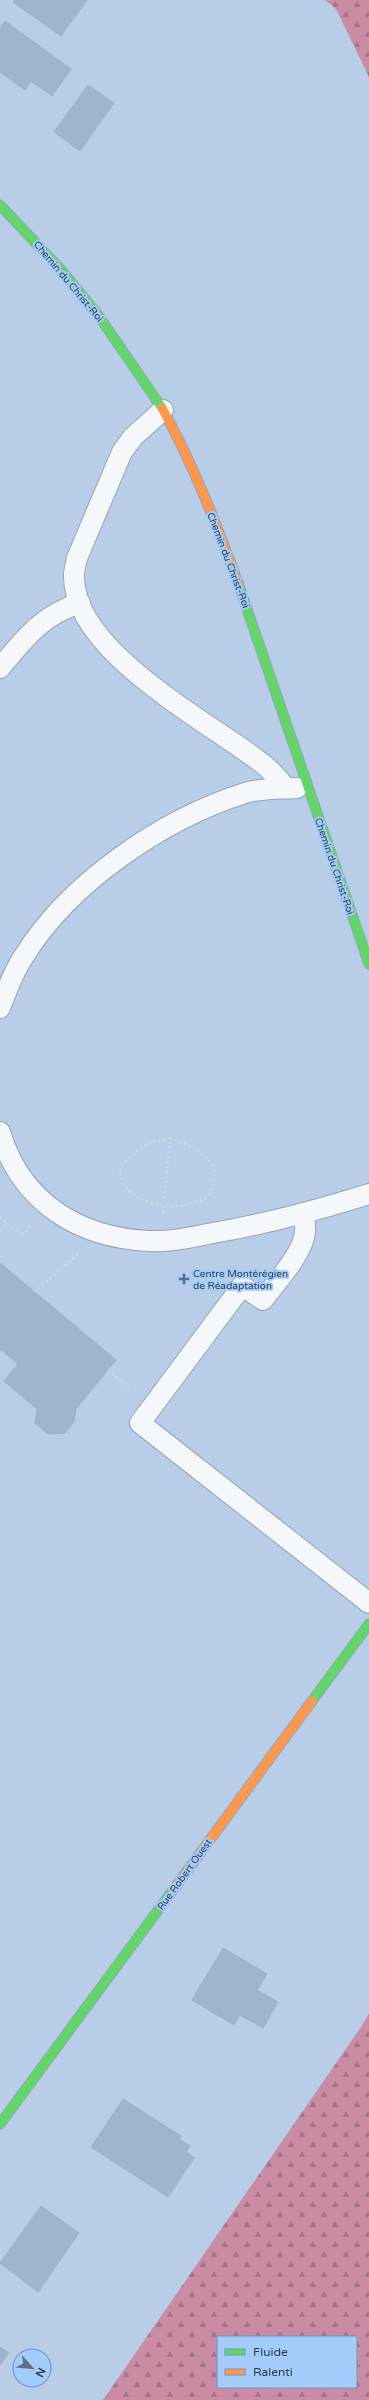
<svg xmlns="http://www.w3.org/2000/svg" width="369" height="2400" font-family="'Varela Round',sans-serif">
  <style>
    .forest { fill: url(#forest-firs); fill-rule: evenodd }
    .building { fill: #9fb5cf; stroke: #9fb0c4 }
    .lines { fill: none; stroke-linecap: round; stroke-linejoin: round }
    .lane-casing { stroke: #94a4b8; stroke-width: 22 }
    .fast-casing { stroke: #94a4b8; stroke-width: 11 }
    .slow-casing { stroke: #94a4b8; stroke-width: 11 }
    .path { stroke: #ced5dd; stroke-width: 2.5; stroke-dasharray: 2 3; stroke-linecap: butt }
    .lane { stroke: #f4f8fb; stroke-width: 20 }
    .fast { stroke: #63d668; stroke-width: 9 }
    .slow { stroke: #ff974d; stroke-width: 9 }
    .poi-dot { fill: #5d6f84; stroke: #a4ccfb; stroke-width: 1.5 }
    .labels { text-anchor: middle; stroke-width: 4; stroke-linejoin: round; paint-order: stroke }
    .street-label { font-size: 10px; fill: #2c3c4f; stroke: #a4ccfb }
    .poi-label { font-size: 10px; fill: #2c3c4f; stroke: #a4ccfb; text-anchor: start }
  </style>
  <defs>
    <pattern id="forest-firs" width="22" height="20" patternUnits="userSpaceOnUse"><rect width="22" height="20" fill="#ca8ca4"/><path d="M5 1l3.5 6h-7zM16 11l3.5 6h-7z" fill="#a47488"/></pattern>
  </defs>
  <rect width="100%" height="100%" fill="#b8cde7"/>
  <!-- forest -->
  <path class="forest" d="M325,0H369V77L336,9Z
    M369,2014V2400H103L361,2027ZM218,2337H356V2387H218Z"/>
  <!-- building -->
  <path class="building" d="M14,0H87L61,36L13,2Z
    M5,21L71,69L52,96L31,81L25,90L0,72V28Z
    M88,85L114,103L80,151L54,132Z
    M0,1263L116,1360L76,1409L74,1422L65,1433L48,1434L35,1423L37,1409L4,1381L18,1364L0,1349Z
    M223,1948L267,1974L257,1990L278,2002L263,2028L240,2015L234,2025L192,2000Z
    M123,2099L181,2136L179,2139L190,2146L186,2152L194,2158L168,2197L91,2147Z
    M41,2206L79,2233L38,2292L0,2263Z
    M0,2347L9,2353L0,2365Z"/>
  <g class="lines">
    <!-- lane casing -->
    <g class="lane-casing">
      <path id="lane" d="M163,410L133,437L122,452L77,558C76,563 74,570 74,575C72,652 210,722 263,764C272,771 279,780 286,788
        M0,668C24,639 42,615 80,603
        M0,1008C7,990 13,972 24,956C70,882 163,819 245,793C261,788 281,789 297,788
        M0,1132C21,1202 78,1238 150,1241C171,1242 193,1237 213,1233C266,1224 318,1210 369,1194
        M303,1213C304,1219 306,1226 305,1232C303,1254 276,1282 263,1300L242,1286L140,1423L369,1603"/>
    </g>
    <!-- fast casing -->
    <g class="fast-casing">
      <path id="fast" d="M0,205L62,271L98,315L162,408
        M238,583L369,964
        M312,1701L369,1624
        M0,2124L173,1890"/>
    </g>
    <!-- slow casing -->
    <g class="slow-casing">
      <path id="slow" d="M162,408C193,464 216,523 238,583
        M173,1890L312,1701"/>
    </g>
    <!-- path -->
    <path class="path" d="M170,1138C189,1145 215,1155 214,1178C214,1184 211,1193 206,1197C183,1213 140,1207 124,1185C121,1181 121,1174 120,1170C134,1147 145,1144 170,1138Z
      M163,1213L170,1138
      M0,1217L22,1236L30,1226
      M0,1231L7,1223
      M35,1292L78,1254
      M108,1370L131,1389"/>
    <!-- lane -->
    <use href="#lane" class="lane"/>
    <!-- fast -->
    <use href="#fast" class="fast"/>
    <!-- slow -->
    <use href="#slow" class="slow"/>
  </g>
  <!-- markers -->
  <path class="poi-dot" d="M182 1273h4v4h4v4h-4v4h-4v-4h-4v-4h4z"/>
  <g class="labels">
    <!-- street labels -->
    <g class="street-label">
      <text transform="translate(69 281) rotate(50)" y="4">Chemin du Christ-Roi</text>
      <text transform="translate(229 560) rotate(69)" y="4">Chemin du Christ-Roi</text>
      <text transform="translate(335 866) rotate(71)" y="4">Chemin du Christ-Roi</text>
      <text transform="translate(184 1874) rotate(-54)" y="4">Rue Robert Ouest</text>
    </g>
    <!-- poi labels -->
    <g class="poi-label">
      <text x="193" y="1277">Centre Montérégien<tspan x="193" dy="12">de Réadaptation</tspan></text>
    </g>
  </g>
  <!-- legend -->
  <rect x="217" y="2336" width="140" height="52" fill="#a4ccfb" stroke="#7492b6"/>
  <rect x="225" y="2349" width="20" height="6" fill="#63d668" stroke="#7492b6"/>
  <text x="253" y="2356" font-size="12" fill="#2c3c4f">Fluide</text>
  <rect x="225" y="2369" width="20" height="6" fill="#ff974d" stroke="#7492b6"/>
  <text x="253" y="2376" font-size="12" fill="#2c3c4f">Ralenti</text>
  <!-- north arrow -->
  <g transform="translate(32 2368) rotate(117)"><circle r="19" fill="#a4ccfb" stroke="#7492b6"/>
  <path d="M0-3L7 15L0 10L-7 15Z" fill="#5d6f84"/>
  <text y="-6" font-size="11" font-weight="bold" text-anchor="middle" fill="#2c3c4f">N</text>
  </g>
</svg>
